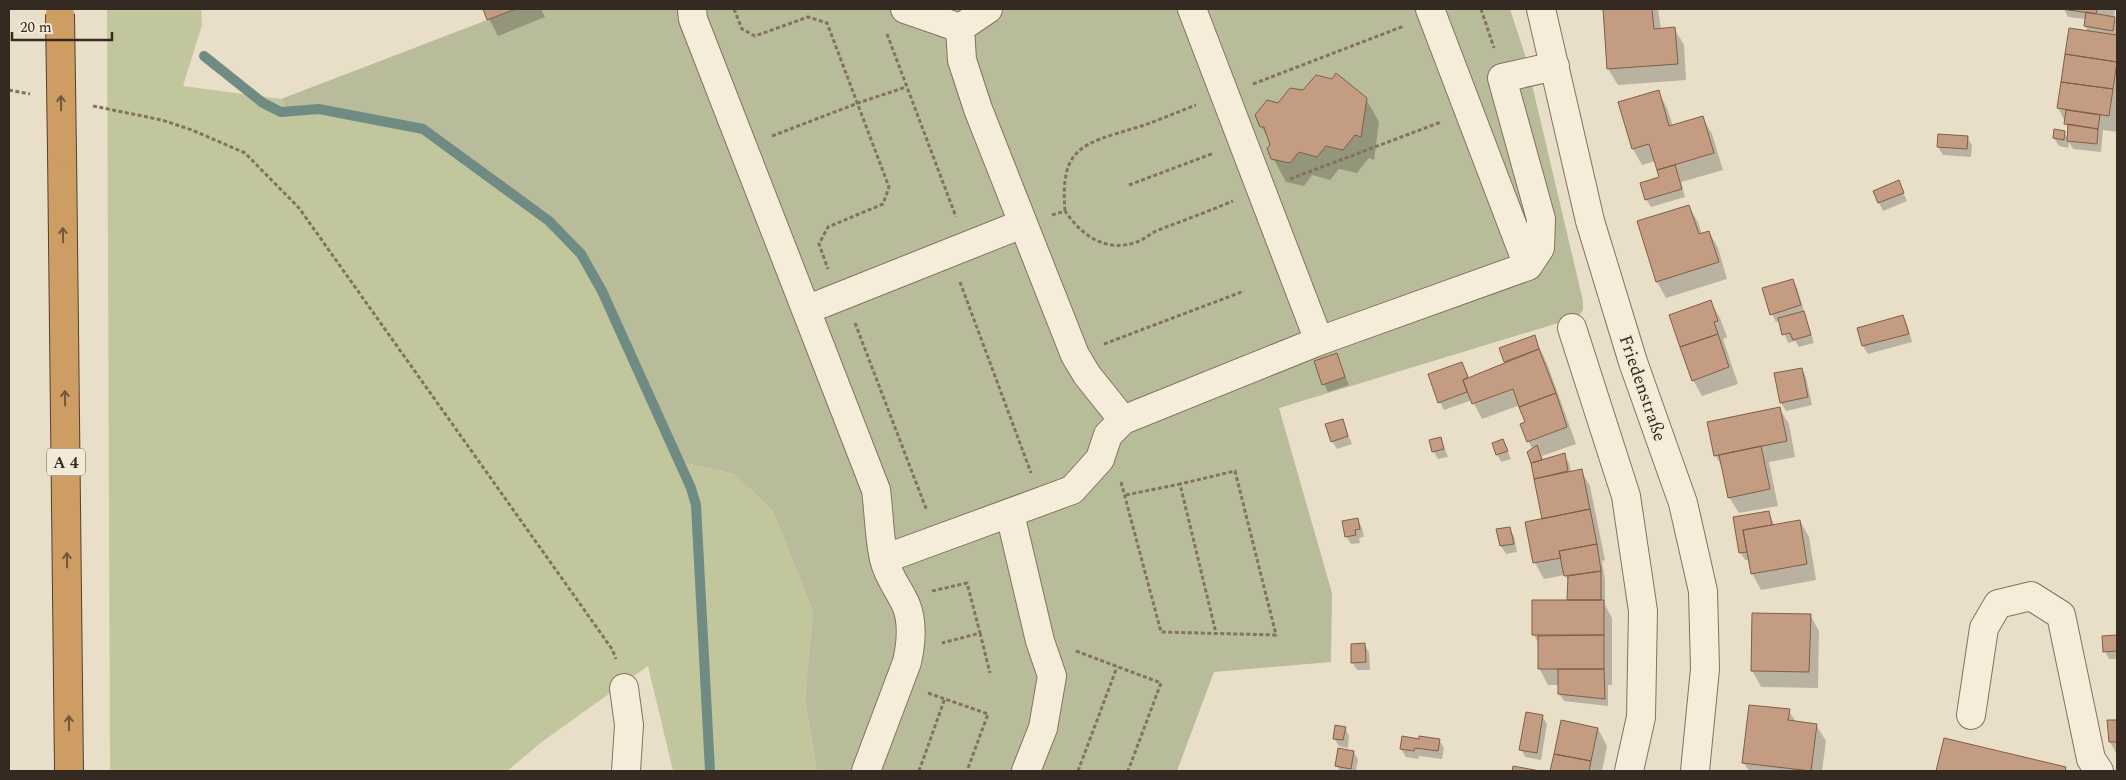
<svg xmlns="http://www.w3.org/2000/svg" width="2126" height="780" font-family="Spectral,serif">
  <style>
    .green { fill: #c2c69d }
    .cemetery { fill: #b9bc9b }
    .shadow { fill: #0003 }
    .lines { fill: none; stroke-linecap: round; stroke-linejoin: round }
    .stream { stroke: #708b84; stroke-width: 10 }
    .building { fill: #c39c82; stroke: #805d47 }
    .minor-casing { stroke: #83725f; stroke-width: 30 }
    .highway-casing { stroke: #524032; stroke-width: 30 }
    .path { stroke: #83725f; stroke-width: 3; stroke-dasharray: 4 2.5; stroke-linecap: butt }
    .minor { stroke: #f5edda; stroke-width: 28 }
    .highway { stroke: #ce9d63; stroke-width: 28 }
    .highway-bridge-casing { stroke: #524032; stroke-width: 30; stroke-linecap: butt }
    .highway-bridge { stroke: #ce9d63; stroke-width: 28 }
    .oneway { stroke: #72583b }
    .labels { text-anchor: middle; stroke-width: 4.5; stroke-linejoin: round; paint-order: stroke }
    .shield { fill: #f2e9d6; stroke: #6e6357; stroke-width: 1 }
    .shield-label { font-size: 16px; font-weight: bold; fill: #352a21 }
    .street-label { font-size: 18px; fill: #352a21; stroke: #f2e9d6 }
  </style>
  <rect width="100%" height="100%" fill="#e9dfc8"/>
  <!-- green -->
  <path class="green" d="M107,9H201L202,25L183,86L281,99L286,108L317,106L423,126L551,218L583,252L605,289L682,462L734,474L773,511L813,611L805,699L817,771H673L648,666L543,741L507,771H110Z"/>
  <!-- cemetery -->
  <path class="cemetery" d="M516,9H1510L1525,55L1583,301V310L1578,317L1279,408L1332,593L1331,662L1214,672L1177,771H817L805,699L813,611L773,511L734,474L682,462L605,289L583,252L551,218L423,126L317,106L286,108L281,99Z"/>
  <!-- shadow -->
  <path class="shadow" d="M484,9H541L545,17L498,36Z
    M1604,9H1658L1661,29L1674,28L1684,45L1686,80L1618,85L1608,69Z
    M2064,9H2115L2114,17L2117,22V132L2103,130L2101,152L2073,149L2069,142L2068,148L2059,146L2054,138L2064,132L2068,139L2069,129L2058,108L2070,29L2088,32L2085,26L2086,19L2068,17Z
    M1658,91L1667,108L1673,126L1703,118L1712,134L1723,170L1681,182L1685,197L1651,207L1646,199L1660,178L1655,161L1642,165L1633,149Z
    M1366,99L1379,122L1374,160L1369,158L1357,173L1339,169L1330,180L1312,175L1304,186L1286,182L1273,158L1272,145L1261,126L1279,104Z
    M1967,137L1972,145L1971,157L1943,155L1938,147Z
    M1898,181L1907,201L1883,211L1879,203Z
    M1688,206L1698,222L1702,234L1709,232L1718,248L1727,279L1666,298L1657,282Z
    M1793,280L1797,288L1814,343L1799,347L1795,341L1788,343L1780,321L1776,322L1772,314Z
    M1711,302L1720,318L1727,337L1723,339L1738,384L1702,396L1693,380Z
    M1903,316L1907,324L1912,342L1868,354L1863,346L1859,329Z
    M1534,336L1548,366L1576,444L1542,456L1543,461L1564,455L1569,463L1571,472L1581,470L1590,486L1605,560L1602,561L1605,580V605L1612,618V685H1608V706L1564,701L1559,693V685H1548L1539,668V644L1534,635V601H1569V582L1565,575L1544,579L1535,563L1526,523L1544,520L1528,452L1533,450L1528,441L1527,423L1520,405L1482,419L1472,400L1444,410L1440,402L1466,372L1469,379L1506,364L1505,362Z
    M1336,355L1349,385L1328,392L1324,384Z
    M1802,369L1806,377L1812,405L1786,411L1781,403Z
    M1779,408L1789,424L1795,457L1769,462L1778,506L1739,513L1729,497L1724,470L1715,455Z
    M1342,420L1352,444L1337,449L1332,441Z
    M1441,439L1448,457L1438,459L1433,451Z
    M1503,440L1511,459L1501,462L1497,454Z
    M1769,512L1774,525L1800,521L1809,537L1816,580L1761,590L1752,573L1750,560H1745L1740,552L1735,518Z
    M1358,520L1362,528L1364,537L1359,538L1360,543L1351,544L1346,536Z
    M1509,528L1514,536L1517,552L1506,554L1501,546L1498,530Z
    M1810,615L1819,631L1818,688L1761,687L1752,670Z
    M2104,637H2117V659H2109L2105,651Z
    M1364,644L1369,652L1370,670H1357L1352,662Z
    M1789,711L1796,722L1816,725L1826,741L1822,771H1749L1743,762Z
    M1542,716L1547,724L1541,760L1525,757L1521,749Z
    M2109,721H2117V755L2110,742Z
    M1562,722L1598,729L1607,746L1602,771H1552Z
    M1345,728L1349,736L1348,748L1339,746L1334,738Z
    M1420,740H1439L1444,748L1442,759L1419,756L1418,759L1406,757L1401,749Z
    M1945,740L2065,768L2067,771H1938Z
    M1354,752L1358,760L1356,771H1340L1336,765Z"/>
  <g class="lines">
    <!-- stream -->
    <path class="stream" d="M204,56L263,103L281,112L319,109L423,129L549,221L581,254L602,291L691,488L696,505L710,771"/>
  </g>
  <!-- building -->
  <path class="building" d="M483,9H516L487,20Z
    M1603,9H1652L1654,29L1675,27L1678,64L1607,69Z
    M2062,9H2097L2096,14Z
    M2086,12L2115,17L2113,31L2084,26Z
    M2069,28L2117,35V62L2065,54Z
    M2065,54L2117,62L2113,89L2061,82Z
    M1336,73L1367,98L1361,137L1355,135L1343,150L1326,146L1317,157L1299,152L1290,163L1271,159L1267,148L1270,145L1264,127H1260L1255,115L1267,100L1278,103L1290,88L1303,90L1316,75L1332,79Z
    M2061,82L2113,89L2109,116L2057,108Z
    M1659,90L1669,126L1703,116L1714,153L1657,170L1649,144L1632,149L1618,102Z
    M2066,110L2100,115L2098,129L2064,124Z
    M2068,124L2098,129L2097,144L2067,141Z
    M2054,129L2065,131L2064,140L2053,138Z
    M1938,134L1968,136L1967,149L1937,147Z
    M1675,165L1682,189L1645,200L1640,183L1659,177L1657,170Z
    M1899,180L1904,193L1878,203L1873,191Z
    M1689,205L1699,234L1709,231L1719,262L1656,282L1637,221Z
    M1793,279L1801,305L1770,315L1762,288Z
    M1711,300L1718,321L1714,322L1718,334L1680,347L1669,315Z
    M1804,311L1811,335L1793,340L1790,333L1782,335L1778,318Z
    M1903,315L1909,334L1862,346L1857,328Z
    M1718,334L1729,367L1692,381L1680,347Z
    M1535,335L1539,349L1504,362L1499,348Z
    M1539,349L1556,393L1519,407L1513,389L1472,404L1463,380Z
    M1337,353L1345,377L1322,385L1314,361Z
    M1462,362L1468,377L1463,380L1467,392L1438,403L1428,374Z
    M1802,368L1808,397L1780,403L1774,373Z
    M1556,393L1567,427L1527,442L1520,424L1525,422L1519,407Z
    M1780,407L1787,441L1714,456L1707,422Z
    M1343,419L1348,436L1331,442L1325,424Z
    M1441,437L1444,449L1432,452L1429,440Z
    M1503,439L1508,451L1496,455L1492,443Z
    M1537,445L1542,460L1531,463L1527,452Z
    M1761,446L1770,489L1728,498L1719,455Z
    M1565,453L1568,471L1534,479L1531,463Z
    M1582,469L1590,509L1542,519L1534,479Z
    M1590,509L1597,544L1559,551L1561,558L1533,563L1525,522Z
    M1769,511L1772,525L1743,530L1747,552L1739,553L1733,517Z
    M1358,518L1360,529L1355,530L1356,535L1345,537L1342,521Z
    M1800,520L1807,564L1751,574L1743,530Z
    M1510,527L1514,544L1500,546L1496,529Z
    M1597,544L1601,571L1564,576L1559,551Z
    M1601,571V600H1567L1568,576Z
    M1532,600H1604V635H1532Z
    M1752,613L1811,614L1809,672L1751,671Z
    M1604,635V669H1538V636Z
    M2117,635V651L2103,652L2102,636Z
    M1365,643L1366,662L1351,663V644Z
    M1558,669H1604L1605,699L1558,694Z
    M1749,705L1790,709L1788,720L1817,724L1811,771L1742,763Z
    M1526,712L1543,715L1537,753L1519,750Z
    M1561,720L1598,728L1591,761L1554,754Z
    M2107,720H2117V742H2109Z
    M1335,725L1346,727L1343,740L1333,739Z
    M1402,736L1419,739V736L1440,739L1438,751L1415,748L1414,751L1400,749Z
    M1944,738L2066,767L2065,771H1936Z
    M1338,748L1354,751L1351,769L1335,766Z
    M1554,754L1591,761L1589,771H1550Z
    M1513,766L1540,771H1512Z"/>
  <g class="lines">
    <!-- minor casing -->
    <g class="minor-casing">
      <path id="minor" d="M692,9L693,19L876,490C879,512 879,537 884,559C888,577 899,589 906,605C913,622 911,644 907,662L866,771
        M905,9L960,28
        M988,9L960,28L962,60L978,109L1075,355L1087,375L1123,420
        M1192,9L1319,341
        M1430,9L1528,266
        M1541,9L1590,221L1633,362L1683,503L1703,591L1705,669L1695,771
        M806,310L1022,224
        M1572,328L1626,496L1643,611L1641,717L1629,771
        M1010,514L1040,641L1052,676L1043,728L1026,771
        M884,559L1072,490L1100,459L1108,435L1123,420L1319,341L1528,266L1540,248L1541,219L1502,78L1555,66
        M624,688L629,725L626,771
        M1971,715L1984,628L1998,604L2031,596L2061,615L2091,759L2099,771"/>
    </g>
    <!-- highway casing -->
    <g class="highway-casing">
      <path id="highway" d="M62,152L69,771"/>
    </g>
    <!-- path -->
    <path class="path" d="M734,9L742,29L755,36L808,17L827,23L889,187L883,204L828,227L819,244L828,269
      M1481,9L1494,48
      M887,34L956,217
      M1253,84L1404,26
      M9,90L30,94
      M93,106L162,120L192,130L245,153L299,208L612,649L616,659
      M772,136L858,103L906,87
      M1290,179L1441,122
      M1129,185L1214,153
      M1065,211C1060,148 1081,144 1135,128C1155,122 1175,113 1196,105
      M1052,215L1065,211C1082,236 1106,253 1137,242C1145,239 1152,232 1161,229C1185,220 1209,211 1233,201
      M960,282L1031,473
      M855,323L927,511
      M1104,344L1244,291
      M1121,482L1161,632L1276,635L1235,471L1180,484
      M1126,495L1180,484L1216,633
      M932,591L967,583L980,633L942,643
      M980,633L990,673
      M1076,651L1161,683L1128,771
      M928,693L988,714L967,771
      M919,771L945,698
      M1078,771L1117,667"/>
    <!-- minor -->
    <use href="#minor" class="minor"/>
    <!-- highway -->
    <use href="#highway" class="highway"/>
    <!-- highway-bridge casing -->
    <g class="highway-bridge-casing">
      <path id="highway-bridge" d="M60,14L62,152"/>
    </g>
    <!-- highway-bridge -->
    <use href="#highway-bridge" class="highway-bridge"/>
  </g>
  <!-- one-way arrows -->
  <defs><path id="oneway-shaft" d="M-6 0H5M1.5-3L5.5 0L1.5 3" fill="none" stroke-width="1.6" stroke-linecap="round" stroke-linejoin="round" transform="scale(1.25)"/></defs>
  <g class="oneway">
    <use href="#oneway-shaft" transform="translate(61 103) rotate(-91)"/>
    <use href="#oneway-shaft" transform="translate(63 235) rotate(-91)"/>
    <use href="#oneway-shaft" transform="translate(65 398) rotate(-91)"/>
    <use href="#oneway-shaft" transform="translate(67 560) rotate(-91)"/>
    <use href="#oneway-shaft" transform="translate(69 723) rotate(-91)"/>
  </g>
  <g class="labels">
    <!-- shield labels -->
    <rect class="shield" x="47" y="448.5" width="38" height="27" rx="4"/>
    <g class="shield-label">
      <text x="66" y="468">A 4</text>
    </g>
    <!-- street labels -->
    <g class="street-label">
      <text transform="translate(1643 388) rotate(71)" y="6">Friedenstraße</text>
    </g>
  </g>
  <!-- border -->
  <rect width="2126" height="780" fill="none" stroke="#352a21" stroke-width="20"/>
  <!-- scale -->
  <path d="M12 32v8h100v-8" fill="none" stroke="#352a21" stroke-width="2.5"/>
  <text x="20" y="32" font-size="15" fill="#352a21" stroke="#f2e9d6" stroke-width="4" paint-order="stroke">20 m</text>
</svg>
